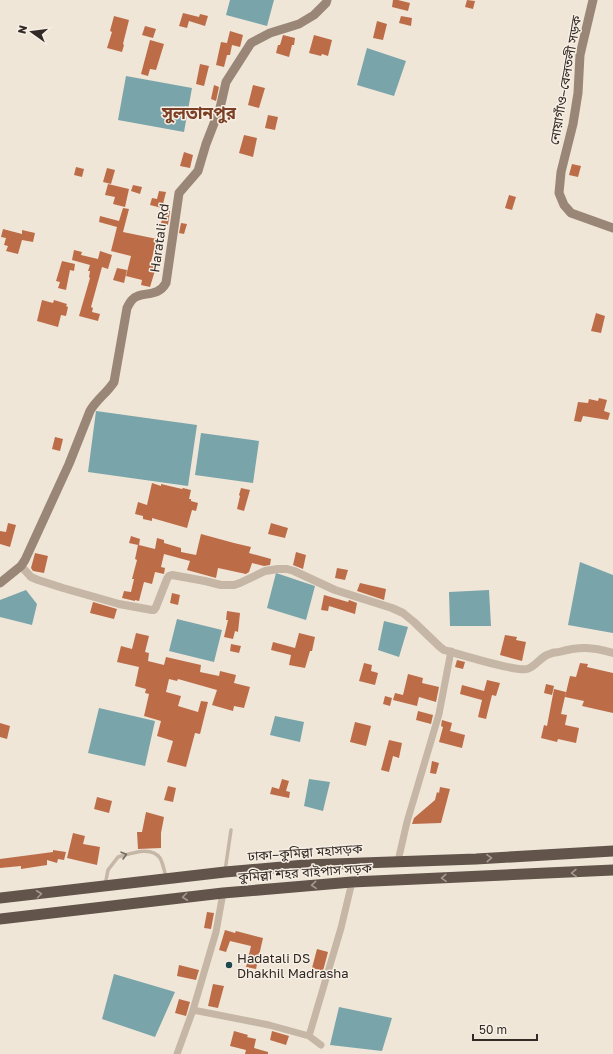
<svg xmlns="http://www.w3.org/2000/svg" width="613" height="1054" font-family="'Golos Text','Noto Sans Bengali',sans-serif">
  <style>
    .water { fill: #79a4a9 }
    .building { fill: #bd6c48 }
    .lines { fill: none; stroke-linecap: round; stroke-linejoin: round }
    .service { stroke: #c5b6a5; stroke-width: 3.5 }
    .minor { stroke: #c5b6a5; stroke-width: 7 }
    .tertiary { stroke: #c5b6a5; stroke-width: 8 }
    .secondary { stroke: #998677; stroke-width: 9 }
    .trunk { stroke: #62544a; stroke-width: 11 }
    .oneway { stroke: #74695f }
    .oneway2 { stroke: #a59a8f }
    .poi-dot { fill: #1f4950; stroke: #f7efe4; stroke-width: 1.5 }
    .labels { text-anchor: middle; stroke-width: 3; stroke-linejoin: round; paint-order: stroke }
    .street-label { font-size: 13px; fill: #322a26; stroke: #f7efe4 }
    .poi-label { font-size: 13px; fill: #322a26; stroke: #f7efe4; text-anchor: start }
    .district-label { font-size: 17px; font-weight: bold; fill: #7b3f25; stroke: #f7efe4 }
  </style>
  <rect width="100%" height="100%" fill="#efe6d8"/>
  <!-- water -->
  <path class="water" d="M230,0H274L267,26L226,15Z
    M367,48L406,61L394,96L357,85Z
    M126,76L192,88L184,132L118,120Z
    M96,411L197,425L188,486L88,472Z
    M201,433L259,441L253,483L195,475Z
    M580,562L613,575V633L568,625Z
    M276,573L315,586L306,620L267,608Z
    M26,590L37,604L32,625L0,617V600Z
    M489,590L491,626H450L449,592Z
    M177,619L222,630L214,662L169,651Z
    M384,621L408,627L399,657L378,650Z
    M99,708L155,721L145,766L88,753Z
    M275,716L304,722L300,742L270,735Z
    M309,779L330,782L323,811L304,806Z
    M114,974L175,992L155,1037L102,1019Z
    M339,1007L392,1018L382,1051L330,1045Z"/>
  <!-- building -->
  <path class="building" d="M393,0H398L410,3L408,11L392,7Z
    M467,0L475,1L473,9L465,7Z
    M183,13L199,17L200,14L208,16L205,26L189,21L187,28L179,26Z
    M114,16L129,20L123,44L124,45L122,52L107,48L112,32L110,31Z
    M401,16L412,18L411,26L399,23Z
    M377,21L387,24L383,40L373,38Z
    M145,26L156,29L153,38L142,35Z
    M230,31L243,35L240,47L232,45L230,55H227L224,67L216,65L221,42L227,43Z
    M283,35L295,38L294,45H292L289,57L276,53L278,45H280Z
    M314,35L332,40L328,56L322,54L321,56L309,53Z
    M150,40L164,44L156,70L150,69L148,76L141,74Z
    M200,64L209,66L204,86L196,84Z
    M214,85L219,87L216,101L211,99Z
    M253,85L265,88L259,108L248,105Z
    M268,115L278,117L275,130L265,128Z
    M244,135L257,138L253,157L239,153Z
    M184,152L193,155L190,168L180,166Z
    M572,164L581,166L578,177L569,175Z
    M76,167L84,169L82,177L74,175Z
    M107,168L115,170L111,184L103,182Z
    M108,184L129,189L125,207L113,204L115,197L105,195Z
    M133,185L142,187L140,194L131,191Z
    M159,191L166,192L162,208L150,205L152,198L157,199Z
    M509,195L516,197L512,210L505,208Z
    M123,208L129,209L123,232L157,239L151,262L157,264L150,287L141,285L142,280L126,276L131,256L111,251L117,227L99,222L100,216L119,221Z
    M165,209L170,211L168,225L161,223Z
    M181,223L187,224L184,234L179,233Z
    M3,229L22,234V230L35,233L33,242L22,240L18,254L6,251L8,246L4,245L6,238L1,237Z
    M74,250L82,252L81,255L98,259L100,251L112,255L108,269L102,267L91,307L93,308L92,312L100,314L98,321L79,316L90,278L89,277L90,271H88L90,265L72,260Z
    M62,261L75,264L74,271L70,270L66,290L58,288L60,282L56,281Z
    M117,268L127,270L124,283L113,280Z
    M42,300L53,303L54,300L67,304L66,306L68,307L66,316L61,315L58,327L37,321Z
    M596,313L605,316L601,333L591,331Z
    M599,398L607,400L604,411L610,413L608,420L583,416L581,422L574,421L578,402L588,403L589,399L598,401Z
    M55,437L63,439L60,451L52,449Z
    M152,483L161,486V484L182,489L183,488L191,490L189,499H191V501L198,503L196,511L192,510L187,528L152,518V521L143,519V516L135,514L138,502L147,505Z
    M241,488L250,490L244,511L237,509L240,496L239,495Z
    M8,523L16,525L10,547L0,544V531L6,532Z
    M271,523L288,528L285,538L268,534Z
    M201,534L234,543L251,547L249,553L271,559L270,565L264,566L252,563L249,572L246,574L218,568L216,578L187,570L190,561L164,554L161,567L165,568L164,574L155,572L152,584L144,582L139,601L135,600V601L122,598L124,591L131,592L134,579H132L137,560L135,559L138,545L129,543L131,536L140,539L139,545L155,549L157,538L164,540V543L181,548V552L196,555Z
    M296,552L306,555L303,569L293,565Z
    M35,553L48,556L44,573L33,571L31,568Z
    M337,568L348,570L345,580L335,578Z
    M360,583L386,589L384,600L357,591Z
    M172,593L180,595L178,605L170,603Z
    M324,595L348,602L349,600L357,603L355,614L329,606L328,611L321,610Z
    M93,602L117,609L114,619L90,613Z
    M227,611L240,613L238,632L235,631L233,639L224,637L228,620H226Z
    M136,633L149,636L145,652L149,653L148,661L164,665L166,657L201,665L200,672L219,676L220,671L236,675L234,683L250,687L244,708L234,706L233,711L212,705L217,690L178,679L177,681L169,679L166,692L181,696L178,706L198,712L201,701L208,702L200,734L195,733L186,767L167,762L173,741L157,736L161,721L144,716L149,694L145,693L146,689L135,686L139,667L117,662L121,646L132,649Z
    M299,633L315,637L312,651H310L305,668L289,665L291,655L271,650L273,642L295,648Z
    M505,635L517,637L516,640L526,642L522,661L500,655Z
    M231,644L241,646L239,653L230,651Z
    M457,660L465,662L463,669L455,667Z
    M364,663L372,665L371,671L378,673L375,685L359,681Z
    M580,663L588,664L587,667L613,673V713L582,706L584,701L565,697L570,676L576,677Z
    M408,674L423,678L422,683L439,687L436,702L419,697L417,706L393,700L395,693L403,695Z
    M487,680L500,683L496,696L492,695L486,719L478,717L482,700L460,694L462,685L484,691Z
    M546,684L554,686L552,695L544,693Z
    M554,689L566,692L561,714L567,715L565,725L579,728L576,743L558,739L557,742L541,738L544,725L547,726Z
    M385,696L392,698L390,706L383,704Z
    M418,711L433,715L431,724L416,720Z
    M442,720L452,723L450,731L465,735L462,748L439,742L443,727L441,726Z
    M355,722L371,726L366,746L350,742Z
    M0,723L10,726L7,739L0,737Z
    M389,740L402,743L399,758L393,756L389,772L381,770Z
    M432,761L439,763L436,774L430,773Z
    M282,779L289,781L286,791L290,792L289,798L270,794L272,787L279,789Z
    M168,786L176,788L173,802L164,800Z
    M440,787L450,789L441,823L412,824L414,818L435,800L437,792L439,793Z
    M97,797L112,801L109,813L94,809Z
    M146,812L164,817L161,833V848L138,849L137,832H142Z
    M73,833L85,836L83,844L100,847L97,865L67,858Z
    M53,850L66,852L64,860L58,859L57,863L47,860V865L21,869V866L0,868V859L53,852Z
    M207,912L214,913L211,929L204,928Z
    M225,930L235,933L236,931L263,938L256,969L246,967L251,946L230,941L226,952L219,950Z
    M317,949L328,952L323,971L312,968Z
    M179,965L199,970L196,980L177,976Z
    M213,984L224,986L218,1008L208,1006Z
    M179,999L190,1002L186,1016L175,1013Z
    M234,1031L248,1035L247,1037L256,1039L254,1048L268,1052V1054H245L246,1050L230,1046Z
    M272,1031L289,1036L286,1045L270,1040Z"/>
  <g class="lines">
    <!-- service -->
    <path class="service" d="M225,871L231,830
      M105,885L108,870L118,857C130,854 151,845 160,858C163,863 164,871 166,876"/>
    <!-- minor -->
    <path class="minor" d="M398,861L407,822L439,714L451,651
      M193,1010L269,1025L309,1036L321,1045
      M309,1036L341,928L352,882
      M177,1054L193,1010L216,932L223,893"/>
    <!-- tertiary -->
    <path class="tertiary" d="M21,566L31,577L38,580L63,588L119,604L152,610H154L156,607L167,579L169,576L172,575L205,581L221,585H234L240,583L265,571L278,569H287L294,571L335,590L392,608L403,613L414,622L440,647L444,650C459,654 516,672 527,669C535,667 540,658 547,655C551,653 555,652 559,652C580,646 592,647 613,653"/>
    <!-- secondary -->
    <path class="secondary" d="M593,0L580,55L578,93L573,124L561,172L559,193L564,205L571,213L613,228
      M0,583L21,566L25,560L69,464L90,411C96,400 107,393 114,382L127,308C128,306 130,302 132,300C140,290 157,299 166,283L179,193L198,171L206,144L220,108L226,82L251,43L270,33L299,24L314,15L326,3L327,0"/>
    <!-- trunk -->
    <path class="trunk" d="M0,898L225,872L305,865L476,859L613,851
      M0,919L223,893L352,882L613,870"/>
  </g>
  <!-- one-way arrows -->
  <defs><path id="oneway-chevron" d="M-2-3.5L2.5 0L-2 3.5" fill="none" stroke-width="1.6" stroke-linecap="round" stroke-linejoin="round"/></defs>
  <use class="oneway" href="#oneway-chevron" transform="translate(124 855) rotate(-16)"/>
  <g class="oneway2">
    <use href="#oneway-chevron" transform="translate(489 858) rotate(-3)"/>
    <use href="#oneway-chevron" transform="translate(574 873) rotate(178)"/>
    <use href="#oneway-chevron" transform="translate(444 878) rotate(177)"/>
    <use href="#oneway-chevron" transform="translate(314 885) rotate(175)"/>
    <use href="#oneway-chevron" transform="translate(39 894) rotate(-7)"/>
    <use href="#oneway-chevron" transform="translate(185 897) rotate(173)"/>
  </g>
  <!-- markers -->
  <circle class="poi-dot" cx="229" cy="965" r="4"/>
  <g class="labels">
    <!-- street labels -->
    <g class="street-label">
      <text transform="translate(565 80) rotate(-80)" y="5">নোয়াগাঁও–বেলতলী সড়ক</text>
      <text transform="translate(159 238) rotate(-82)" y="5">Haratali Rd</text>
      <text transform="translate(305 852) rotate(-4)" y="5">ঢাকা–কুমিল্লা মহাসড়ক</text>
      <text transform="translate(305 872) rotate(-4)" y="5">কুমিল্লা শহর বাইপাস সড়ক</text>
    </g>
    <!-- poi labels -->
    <g class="poi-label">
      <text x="237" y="963">Hadatali DS<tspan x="237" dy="15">Dhakhil Madrasha</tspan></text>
    </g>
    <!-- district labels -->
    <g class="district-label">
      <text x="199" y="119">সুলতানপুর</text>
    </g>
  </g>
  <!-- north arrow -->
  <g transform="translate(32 32) rotate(284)" stroke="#f7efe4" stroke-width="3" paint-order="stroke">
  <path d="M0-3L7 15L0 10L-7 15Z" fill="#322a26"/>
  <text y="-6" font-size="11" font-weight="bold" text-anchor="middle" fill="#322a26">N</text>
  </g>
  <!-- scale -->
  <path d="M473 1034v6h64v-6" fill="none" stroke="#322a26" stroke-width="2"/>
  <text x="479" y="1034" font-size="12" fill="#322a26" stroke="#f7efe4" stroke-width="3" paint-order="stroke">50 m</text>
</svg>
